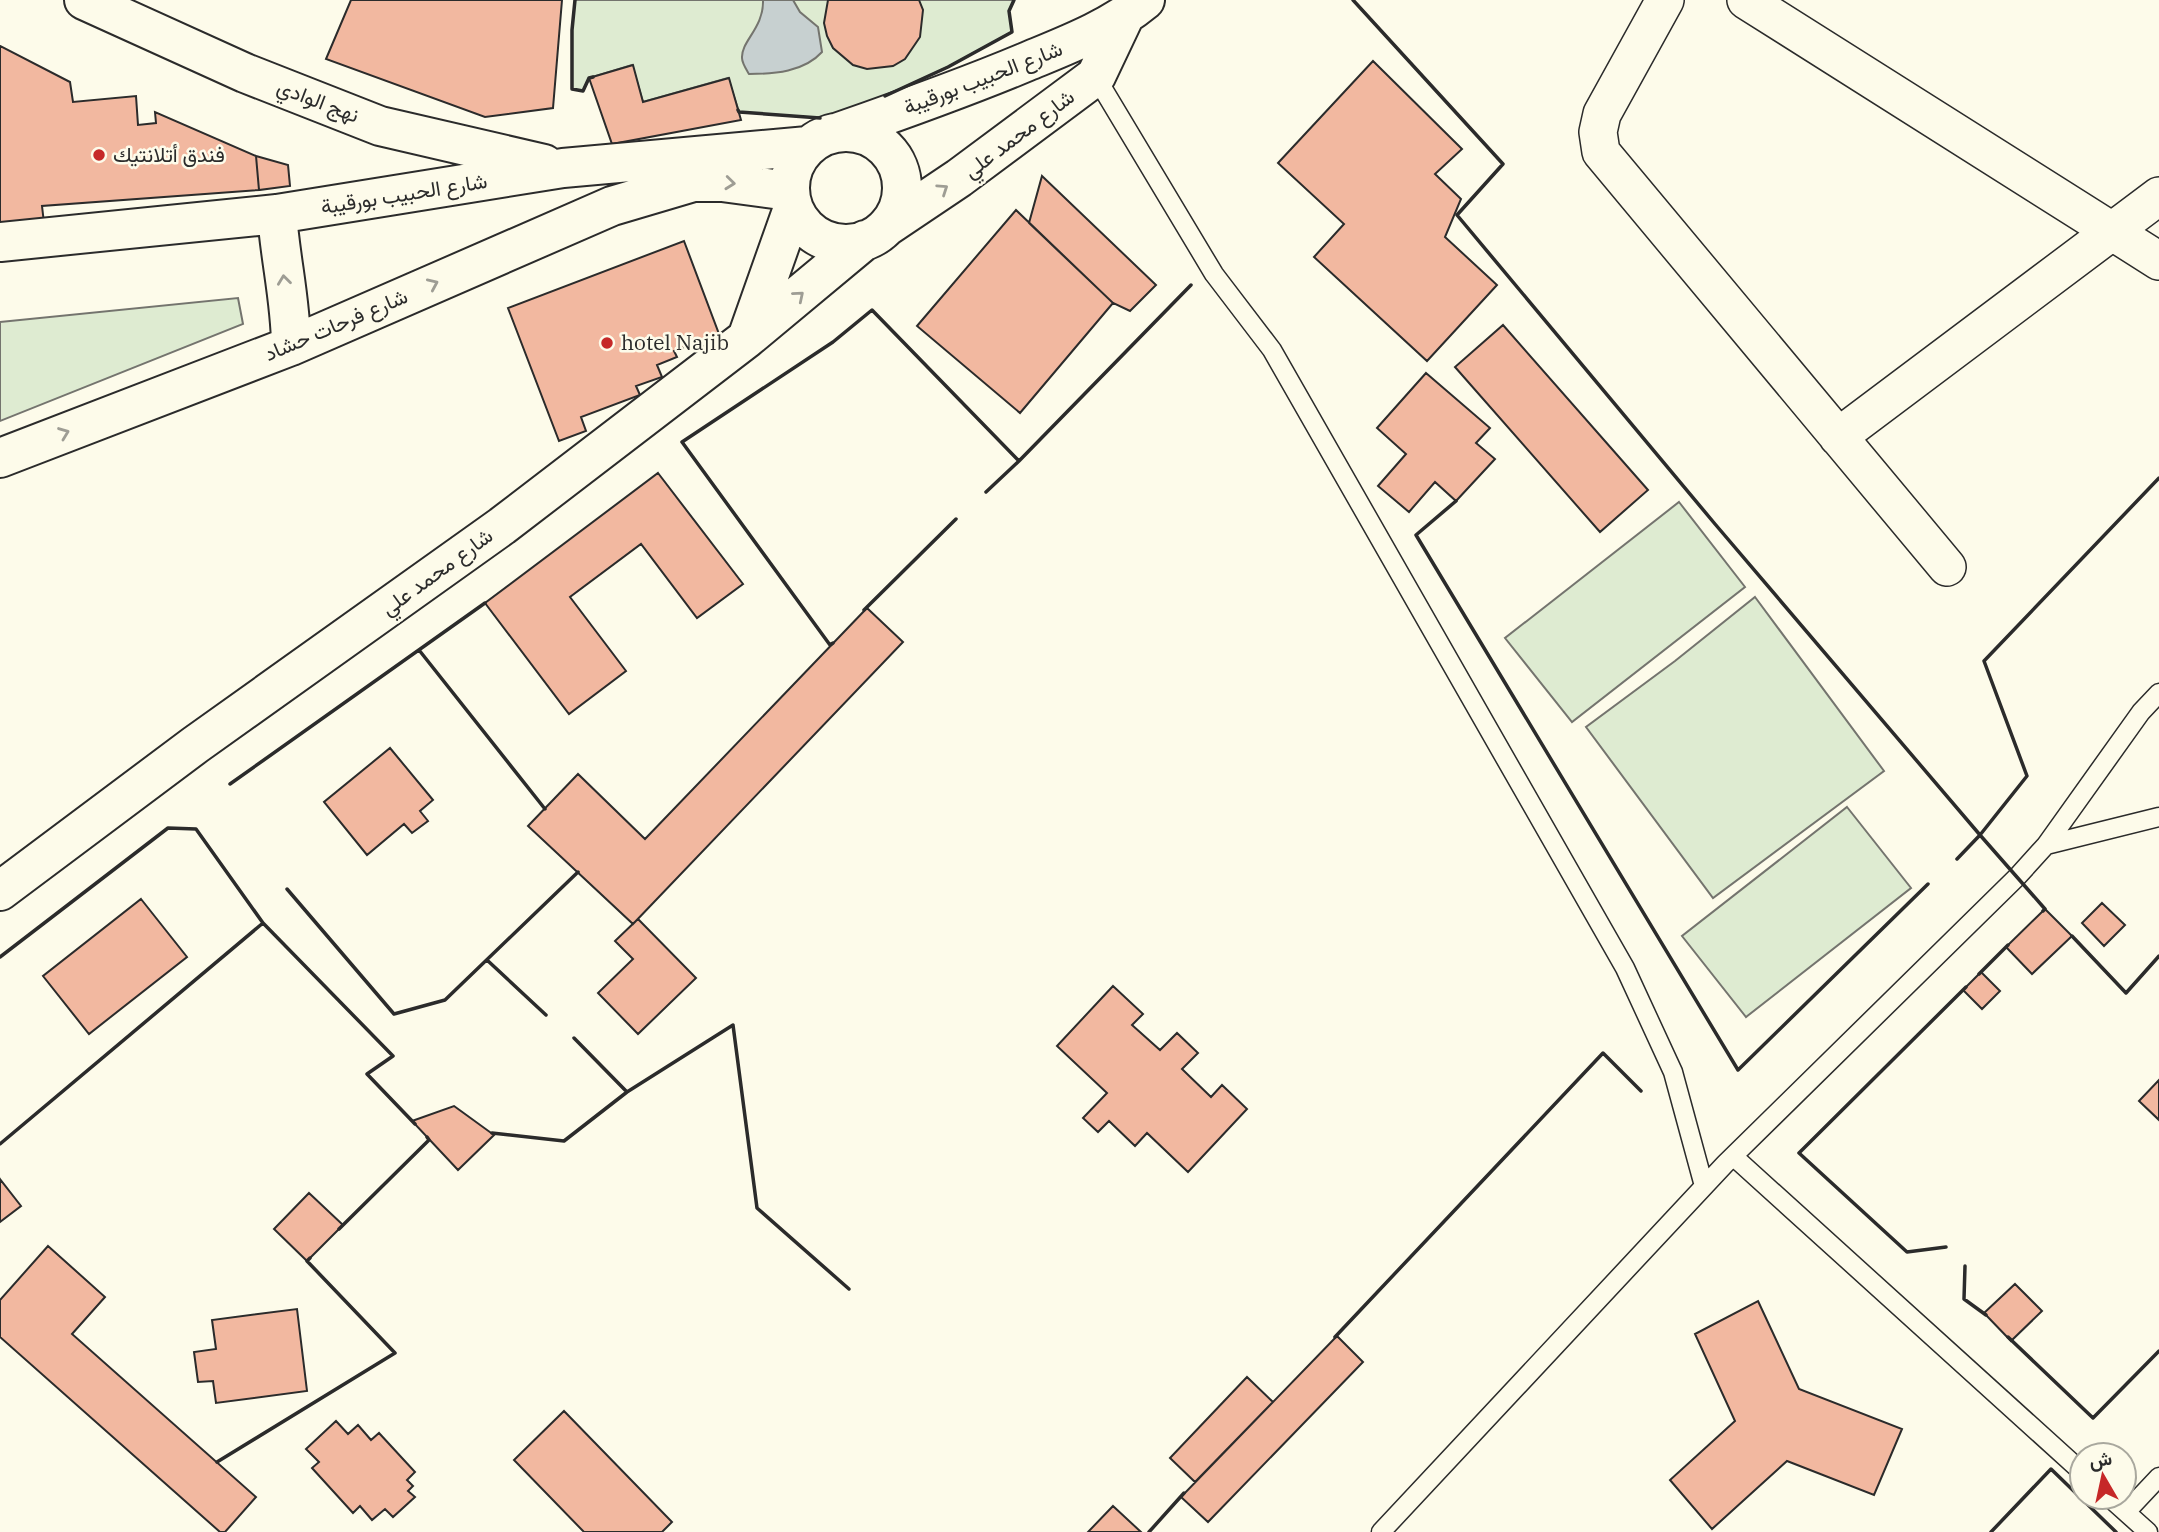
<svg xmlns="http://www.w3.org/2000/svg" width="2159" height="1532" font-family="'IBM Plex Serif',Vazirmatn,serif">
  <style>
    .green { fill: #deebd1; stroke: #74746e; stroke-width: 2 }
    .water { fill: #c7d0d0; stroke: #74746e; stroke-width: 2 }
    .building { fill: #f2b8a0; stroke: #2b2b2b; stroke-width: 2 }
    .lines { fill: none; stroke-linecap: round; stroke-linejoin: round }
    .lane-casing { stroke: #2b2b2b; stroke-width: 21 }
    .street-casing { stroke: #2b2b2b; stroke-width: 40 }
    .secondary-casing { stroke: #2b2b2b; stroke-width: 42 }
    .lane { stroke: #fdfbea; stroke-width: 18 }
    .street { stroke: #fdfbea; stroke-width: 37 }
    .secondary { stroke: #fdfbea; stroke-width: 38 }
    .wall { stroke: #2b2b2b; stroke-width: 3.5 }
    .oneway { stroke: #9e9d94 }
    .poi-dot { fill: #c62828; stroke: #fdfbea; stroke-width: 2.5 }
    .labels { text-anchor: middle; stroke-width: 5; stroke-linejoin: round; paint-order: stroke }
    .street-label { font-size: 21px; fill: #2b2b2b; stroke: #fdfbea }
    .poi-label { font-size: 21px; fill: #2b2b2b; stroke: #fdfbea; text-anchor: start }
  </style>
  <rect width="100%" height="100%" fill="#fdfbea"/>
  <!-- green -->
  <path class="green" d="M575,0H1014L1009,11L1012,32L948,67L835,119L739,112L728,78L643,102L632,65L589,78L583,91L572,89V30Z
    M238,298L243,324L0,421V322Z
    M1679,502L1745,587L1572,722L1505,638Z
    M1755,597L1884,771L1713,898L1586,727L1675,661Z
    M1847,807L1911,888L1746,1017L1682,936Z"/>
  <!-- water -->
  <path class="water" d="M763,0H793L800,12L818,27L822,52C804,72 774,74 749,74C746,69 742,63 742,58C741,41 764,28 763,0Z"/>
  <!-- building -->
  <path class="building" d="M351,0H562L553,108L485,117L326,59Z
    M828,0H919L923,10L920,37L905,59L893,66L867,69L853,65L833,48L827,36L824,23Z
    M0,46L70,82L73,102L136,96L138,125L156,123L155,112L256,156L259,190L42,206L44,223L0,228Z
    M1373,61L1462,149L1435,174L1461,199L1445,237L1497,285L1427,361L1314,257L1344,224L1278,163Z
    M633,65L643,102L729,78L741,120L612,144L589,78Z
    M256,156L288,165L290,186L259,190Z
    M1042,176L1156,285L1130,311L1113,303L1029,223Z
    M1016,210L1113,303L1020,413L917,326Z
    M684,241L719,334L674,351L677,357L657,365L662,377L636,386L640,395L581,417L586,431L559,441L508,308Z
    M1503,325L1648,490L1600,532L1455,367Z
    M1426,373L1490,428L1476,443L1495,459L1456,501L1435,482L1409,512L1378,486L1406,454L1377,428Z
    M658,473L743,584L697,618L641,544L570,597L626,671L569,714L485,603Z
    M867,608L903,642L633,924L528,826L578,774L645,839Z
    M390,748L433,800L420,811L428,821L412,833L404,824L367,855L324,802Z
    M141,899L187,957L89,1034L43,976Z
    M2102,903L2125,925L2104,946L2082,923Z
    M2045,909L2072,936L2032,974L2006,947Z
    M638,919L696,978L638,1034L598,993L633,959L615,941Z
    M1981,972L2000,991L1982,1009L1963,990Z
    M1113,986L1143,1014L1132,1025L1160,1050L1177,1033L1198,1053L1182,1069L1211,1097L1222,1085L1247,1109L1188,1172L1147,1133L1135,1146L1109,1121L1098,1132L1083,1118L1107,1093L1057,1046Z
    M2159,1080V1120L2139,1101Z
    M454,1106L494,1135L458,1170L412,1121Z
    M0,1179L21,1206L0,1222Z
    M309,1193L343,1225L307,1261L274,1229Z
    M48,1246L105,1297L72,1334L256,1497L225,1532H220L0,1337V1300Z
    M2015,1284L2042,1311L2011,1341L1984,1313Z
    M1758,1301L1799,1389L1902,1429L1874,1495L1787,1461L1712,1529L1670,1480L1735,1421L1695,1334Z
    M297,1309L307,1391L216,1403L213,1381L198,1382L194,1352L216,1349L212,1320Z
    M1337,1336L1363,1362L1208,1522L1181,1497Z
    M1247,1377L1273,1402L1195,1482L1170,1458Z
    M564,1411L672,1522L662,1532H584L514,1460Z
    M336,1421L348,1434L358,1425L371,1440L379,1433L415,1472L407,1480L413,1486L408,1491L415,1497L393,1517L385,1509L372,1520L360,1506L353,1513L312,1468L319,1462L306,1449Z
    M1113,1506L1141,1532H1088Z"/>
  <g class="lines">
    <!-- lane casing -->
    <g class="lane-casing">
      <path id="lane" d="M1094,74L1214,274L1272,350L1625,968L1673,1072L1704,1186
        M2046,845L2159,817
        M1733,1156L2082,1472
        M2109,1497L2148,1532
        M2126,1512L2159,1477
        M1381,1532L1725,1164L2017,877L2046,845L2141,712L2159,693"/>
    </g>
    <!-- street casing -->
    <g class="street-casing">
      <path id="street" d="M1665,0L1602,114L1598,132L1601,152L1947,567
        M1746,0L2159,261
        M1838,437L2159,196"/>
    </g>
    <!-- secondary casing -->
    <g class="secondary-casing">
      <path id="secondary" d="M84,0L245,73L380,126L544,164
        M790 188a56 56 0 1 1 112 0a56 56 0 1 1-112 0Z
        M839,132C902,110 964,88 1026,62C1067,45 1110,29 1145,0
        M277,214C280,258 291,302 291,346
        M886,227L959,178L1096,76L1124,17
        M0,242L277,214L563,168L808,146
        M747,338L793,208
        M0,458L291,346L612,206L693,182H722L789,191
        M0,891L195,745L502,526L746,339L865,240"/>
    </g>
    <!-- lane -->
    <use href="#lane" class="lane"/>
    <!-- street -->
    <use href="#street" class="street"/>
    <!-- secondary -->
    <use href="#secondary" class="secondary"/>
    <!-- wall -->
    <path class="wall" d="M575,0L572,30V89L583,91L589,78L593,77
      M1353,0L1503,164L1457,215L1715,524L1980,835L1957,859
      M885,96L948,67L1012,32L1009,11L1014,0
      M738,110L739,112L820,118
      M1019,461L1191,285
      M1456,501L1416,535L1738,1070L1928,884
      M864,610L956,519
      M833,643L830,645L682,442L833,342L872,310L1019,461L986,492
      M419,650L545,809
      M230,784L485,603
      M287,889L394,1014L445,1000L578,872
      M2043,911L2045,909L1980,835L2027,776L1984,661L2159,478
      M263,923L393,1056L367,1074L415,1124
      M2072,936L2126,993L2159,956
      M0,957L168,828L196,829L263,923L0,1144
      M487,960L546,1015
      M1979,974L2008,945
      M574,1038L627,1092
      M492,1133L564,1141L627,1092L733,1025L757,1208L849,1289
      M339,1229L429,1140L427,1137
      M1946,1247L1907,1252L1799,1153L1966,987
      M1965,1266L1964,1299L1986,1315
      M1335,1337L1603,1053L1641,1091
      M2008,1337L2093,1418L2159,1351
      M217,1462L395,1353L307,1261L310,1258
      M1149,1532L1184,1493
      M1991,1532L2051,1469L2116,1532"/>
  </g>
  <!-- one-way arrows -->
  <defs><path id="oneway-chevron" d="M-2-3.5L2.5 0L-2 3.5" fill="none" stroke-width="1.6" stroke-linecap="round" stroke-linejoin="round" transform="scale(1.75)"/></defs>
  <g class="oneway">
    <use href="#oneway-chevron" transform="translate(730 183) rotate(6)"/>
    <use href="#oneway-chevron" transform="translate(943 189) rotate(-34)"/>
    <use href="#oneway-chevron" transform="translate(284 280) rotate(-97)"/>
    <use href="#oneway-chevron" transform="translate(433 284) rotate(-24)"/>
    <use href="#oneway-chevron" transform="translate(799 296) rotate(-40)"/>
    <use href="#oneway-chevron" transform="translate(64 433) rotate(-21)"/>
  </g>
  <!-- markers -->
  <g class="poi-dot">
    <circle cx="99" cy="155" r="7"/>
    <circle cx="607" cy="343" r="7"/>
  </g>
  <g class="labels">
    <!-- street labels -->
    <g class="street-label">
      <text transform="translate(983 78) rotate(-21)" y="7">شارع الحبيب بورقيبة</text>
      <text transform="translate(318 101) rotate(21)" y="7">نهج الوادي</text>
      <text transform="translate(1019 134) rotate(-37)" y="7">شارع محمد علي</text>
      <text transform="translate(404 194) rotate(-9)" y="7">شارع الحبيب بورقيبة</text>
      <text transform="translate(336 325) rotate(-23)" y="7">شارع فرحات حشاد</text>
      <text transform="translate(437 572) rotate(-36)" y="7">شارع محمد علي</text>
    </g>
    <!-- poi labels -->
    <g class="poi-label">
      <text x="113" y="162">فندق أتلانتيك</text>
      <text x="621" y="350">hotel Najib</text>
    </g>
  </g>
  <!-- north arrow -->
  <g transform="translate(2103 1476) rotate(351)"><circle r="33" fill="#fdfbea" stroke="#a9a89e" stroke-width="2"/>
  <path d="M0-5L12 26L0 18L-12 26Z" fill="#c62828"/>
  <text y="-10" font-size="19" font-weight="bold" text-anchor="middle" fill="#2b2b2b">ش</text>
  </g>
</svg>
